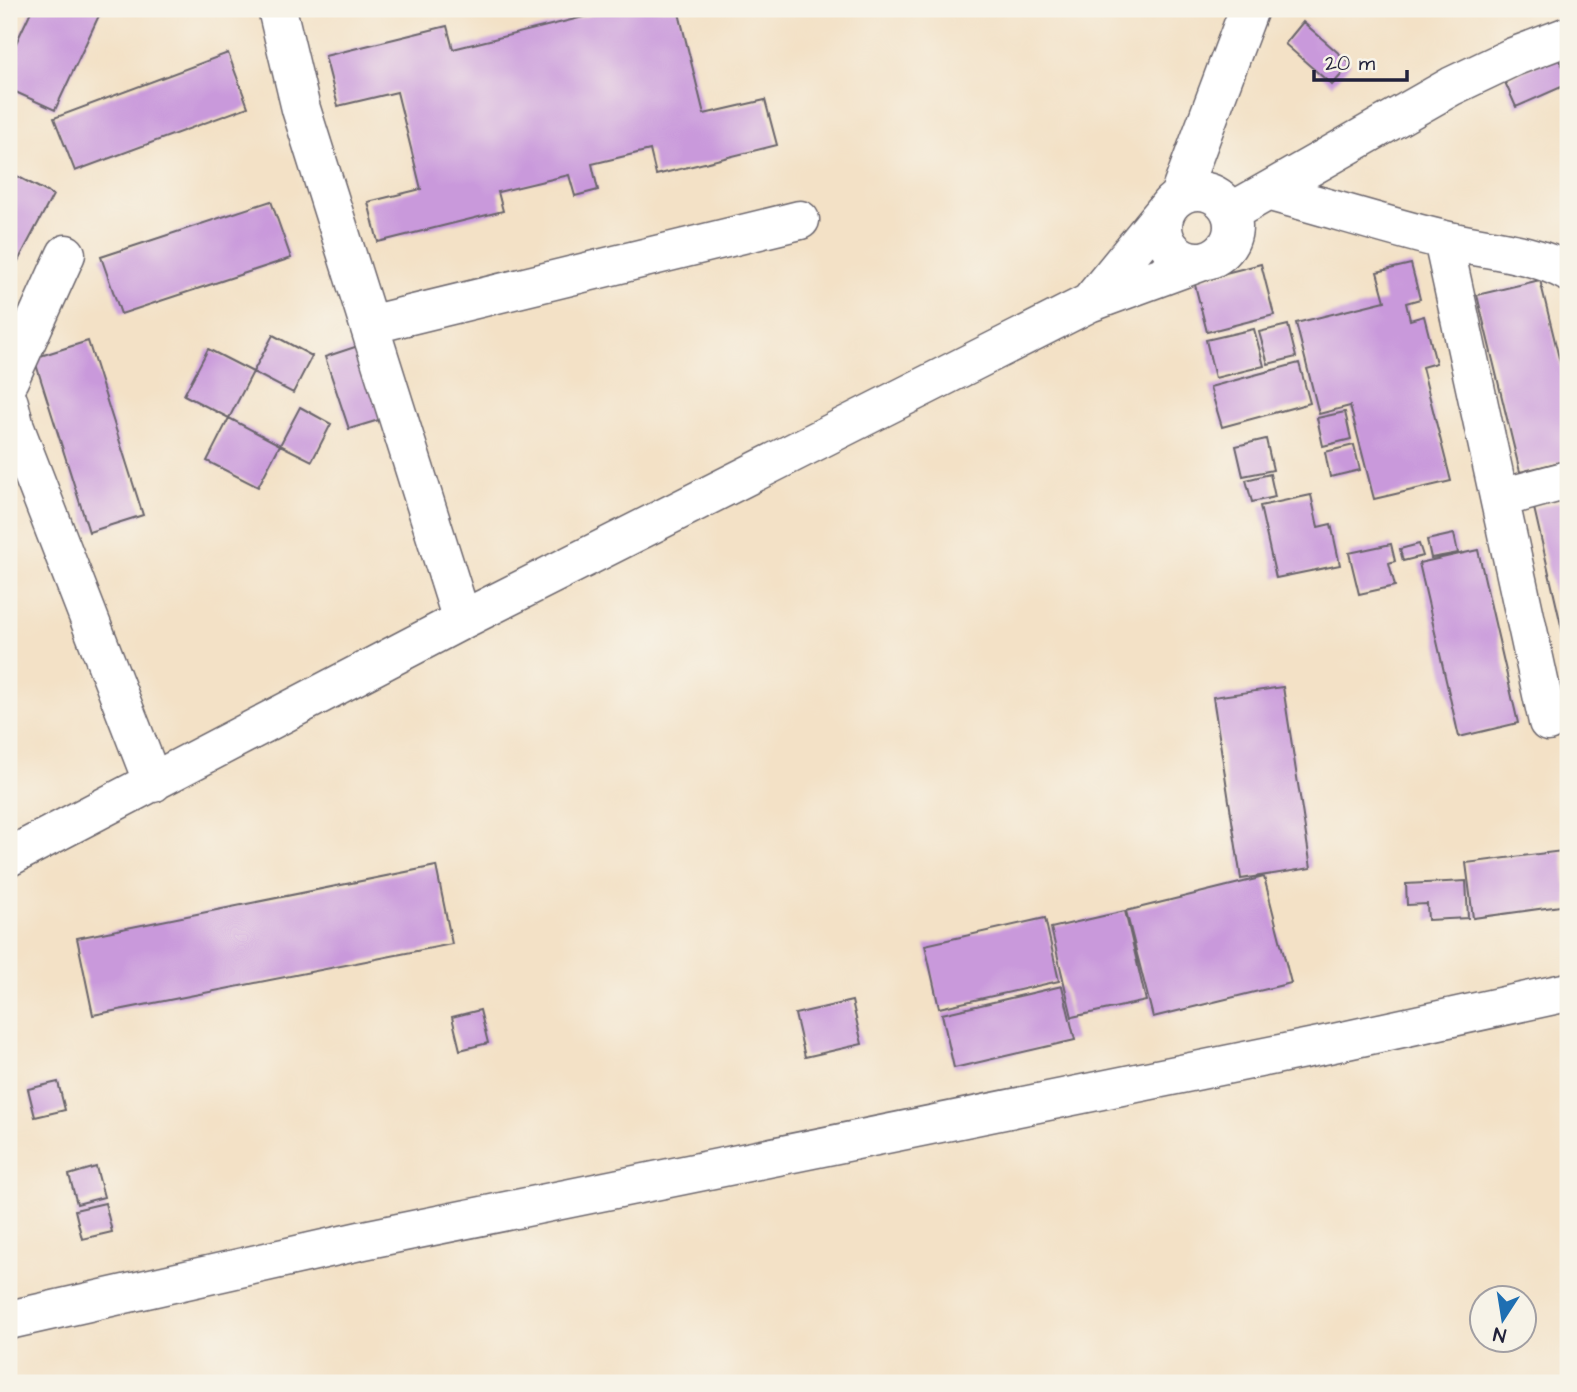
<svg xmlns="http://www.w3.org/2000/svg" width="1577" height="1392" font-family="'Architects Daughter',sans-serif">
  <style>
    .building { fill: #c999db }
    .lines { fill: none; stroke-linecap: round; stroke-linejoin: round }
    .minor-casing { stroke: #6b656c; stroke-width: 41 }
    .minor { stroke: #fff; stroke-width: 38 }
  </style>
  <rect width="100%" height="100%" fill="#f7f3e8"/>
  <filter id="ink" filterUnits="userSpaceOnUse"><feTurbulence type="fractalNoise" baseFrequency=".0143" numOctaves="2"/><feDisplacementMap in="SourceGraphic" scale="14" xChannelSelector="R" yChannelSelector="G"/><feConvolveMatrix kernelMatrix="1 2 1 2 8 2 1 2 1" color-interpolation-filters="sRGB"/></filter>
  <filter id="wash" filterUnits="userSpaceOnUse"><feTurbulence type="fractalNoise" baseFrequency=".00686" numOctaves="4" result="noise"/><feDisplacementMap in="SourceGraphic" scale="28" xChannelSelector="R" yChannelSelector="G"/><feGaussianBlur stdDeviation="1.57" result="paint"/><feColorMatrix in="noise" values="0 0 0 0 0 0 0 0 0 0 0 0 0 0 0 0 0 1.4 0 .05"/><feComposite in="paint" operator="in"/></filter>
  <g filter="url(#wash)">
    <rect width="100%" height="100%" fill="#f3e1c6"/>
    <g id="blocks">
      <!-- building -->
      <path class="building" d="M32,9H102L55,110L9,89V58Z
        M616,9H678L704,114L765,100L777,145L656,175L650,150L592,164L598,190L575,196L569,175L498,192L503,211L378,242L368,202L421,189L397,92L338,106L325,56L447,26L453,49Z
        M1303,22L1351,64L1332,85L1285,44Z
        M1568,52V73L1561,55Z
        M228,53L248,107L75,171L54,118Z
        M1558,56L1568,78V84L1516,107L1504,80Z
        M9,172L53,195L9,278Z
        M271,201L291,258L121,314L101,257Z
        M1261,264L1274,315L1207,332L1194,281Z
        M1411,264L1420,299L1406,303L1410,320L1424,316L1436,363L1422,367L1451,481L1374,499L1350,406L1319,414L1296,323L1385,301L1377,272Z
        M1540,280L1568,395V460L1520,472L1477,295Z
        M1288,325L1296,357L1268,364L1259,332Z
        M1254,329L1264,366L1215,378L1206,340Z
        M273,335L312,356L293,393L253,372Z
        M88,341L143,515L89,532L34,358Z
        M358,346L382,419L349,429L325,357Z
        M208,349L253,372L229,418L280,445L258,487L207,461L229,418L184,395Z
        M1299,363L1310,403L1222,427L1210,387Z
        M300,407L331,424L312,461L280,445Z
        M1345,412L1351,439L1323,446L1317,418Z
        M1266,439L1273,470L1243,476L1236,446Z
        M1354,445L1360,470L1330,477L1325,452Z
        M1270,474L1275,497L1252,502L1246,480Z
        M1311,495L1318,527L1331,524L1340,565L1276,578L1260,506Z
        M1568,500V651H1567L1534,508Z
        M1454,534L1458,553L1431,558L1427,540Z
        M1391,544L1395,561L1389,563L1395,586L1359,594L1349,553Z
        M1419,544L1423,556L1403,561L1400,549Z
        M1478,550L1518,723L1459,737L1419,563Z
        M1283,687L1311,868L1241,879L1213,697Z
        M1562,851L1568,905L1473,918L1466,863Z
        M436,866L452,944L93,1015L77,938Z
        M1264,877L1291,983L1153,1017L1126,911Z
        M1466,881L1468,918L1428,920L1427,904L1407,905L1406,884Z
        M1125,911L1146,1001L1072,1017L1051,928Z
        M1045,918L1059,981L939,1008L925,945Z
        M1062,986L1075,1040L954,1068L942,1014Z
        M852,1001L862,1044L805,1057L795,1014Z
        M480,1010L488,1043L460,1050L452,1017Z
        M58,1082L65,1110L35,1117L28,1089Z
        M96,1167L104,1197L77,1204L69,1175Z
        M105,1203L112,1232L82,1239L75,1210Z"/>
    </g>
  </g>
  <g filter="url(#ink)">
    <use href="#blocks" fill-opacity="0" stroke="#6b656c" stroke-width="2"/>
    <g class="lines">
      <!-- minor casing -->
      <g class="minor-casing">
        <path id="minor" d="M277,9L301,109L462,620
          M1163 226a35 35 0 1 1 70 0a35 35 0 1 1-70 0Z
          M1270,192C1327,207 1383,225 1440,239C1483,250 1528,250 1568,272
          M1179,196L1249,9
          M1231,212L1452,86L1513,57L1568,36
          M1443,240L1548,722
          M1090,302L1171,203
          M369,325L800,220
          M9,380L66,254
          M9,403L15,428L153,783
          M1501,498L1568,480
          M9,857L462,620L1089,303L1206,260
          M9,1320L364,1240L1329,1044L1568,992"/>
      </g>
      <!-- minor -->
      <use href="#minor" class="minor"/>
    </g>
  </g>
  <!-- margin -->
  <rect width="1577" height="1392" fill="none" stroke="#f7f3e8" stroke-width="35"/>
  <!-- north arrow -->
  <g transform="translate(1503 1319) rotate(192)"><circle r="33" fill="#f7f3e8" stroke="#a29fa3" stroke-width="2"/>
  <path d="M0-5L12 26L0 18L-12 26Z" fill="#1f6fb2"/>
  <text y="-10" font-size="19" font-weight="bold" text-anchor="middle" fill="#22223b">N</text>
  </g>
  <!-- scale -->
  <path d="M1314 70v10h93v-10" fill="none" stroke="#22223b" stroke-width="3.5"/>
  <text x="1325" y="70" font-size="21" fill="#22223b" stroke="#f7f3e8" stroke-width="5" paint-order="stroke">20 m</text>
</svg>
